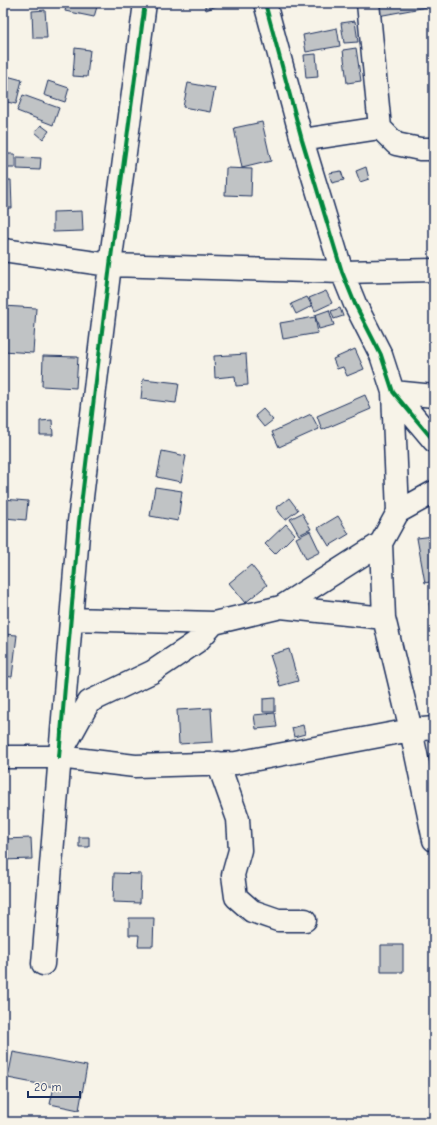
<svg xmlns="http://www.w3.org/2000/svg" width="437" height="1125" font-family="'Comic Neue',sans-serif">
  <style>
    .building { fill: #c0c3c5; stroke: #1b2f5e }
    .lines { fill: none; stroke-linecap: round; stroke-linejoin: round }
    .minor-casing { stroke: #1b2f5e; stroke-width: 25 }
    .minor { stroke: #f7f3e8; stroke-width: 22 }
    .cycleway-casing { stroke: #f7f3e8; stroke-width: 6 }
    .cycleway { stroke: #00873e; stroke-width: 4 }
  </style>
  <rect width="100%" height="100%" fill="#f7f3e8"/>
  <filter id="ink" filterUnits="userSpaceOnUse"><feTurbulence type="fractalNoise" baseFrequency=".025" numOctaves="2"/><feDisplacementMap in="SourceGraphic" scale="8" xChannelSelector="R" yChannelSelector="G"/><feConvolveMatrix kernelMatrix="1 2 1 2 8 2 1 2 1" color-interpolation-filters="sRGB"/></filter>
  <g filter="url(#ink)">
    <!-- building -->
    <path class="building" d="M67,3H98L94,17L65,11Z
      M204,3H224L206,10Z
      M378,3H431L432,6L378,16Z
      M45,10L47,38H33L32,11Z
      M355,21L358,42L344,43L341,23Z
      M337,28L340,46L306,52L303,35Z
      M75,48L90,50L87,77L73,76Z
      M356,48L361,81L347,83L343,50Z
      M316,54L318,77L306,78L304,55Z
      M3,75L22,80L16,104L3,101Z
      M48,81L69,88L65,102L44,95Z
      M188,83L215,88L210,112L183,107Z
      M23,95L59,108L53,125L17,111Z
      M262,122L271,161L242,168L234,128Z
      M41,125L49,131L43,139L35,132Z
      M3,154H15V168H3Z
      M17,157L41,158L40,170L17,169Z
      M366,167L369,179L360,182L356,171Z
      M226,168L252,169L251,196L225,195Z
      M341,171L344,180L332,183L329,173Z
      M3,180H11L12,208H3Z
      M82,211L83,231L53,232V212Z
      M326,291L332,303L315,311L309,298Z
      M307,297L312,306L296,314L291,304Z
      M3,306L36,308L33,353L3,351Z
      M340,308L343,316L334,319L331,311Z
      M329,310L334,325L319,329L315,315Z
      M315,317L318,333L283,339L280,323Z
      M355,349L364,369L347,376L343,367L337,369L333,359Z
      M246,354L248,385L236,386L235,376L215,378L214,356Z
      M43,356L78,357L76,388L42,386Z
      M143,379L179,383L176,403L141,399Z
      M365,395L371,409L322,430L317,416Z
      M263,409L273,420L264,427L255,416Z
      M311,414L319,429L279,447L272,432Z
      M52,420L53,435H40V421Z
      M162,451L186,456L181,482L157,477Z
      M155,487L182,491L178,521L150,516Z
      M289,498L298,510L285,520L276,508Z
      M3,499L28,501L26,520L5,518L3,530Z
      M302,513L311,529L299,535L290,519Z
      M338,516L349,534L329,546L318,528Z
      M286,524L295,534L275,554L265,544Z
      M310,531L320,552L306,559L296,538Z
      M434,536V581L425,583L417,538Z
      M251,565L267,585L245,603L229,583Z
      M3,594H7L6,610H3Z
      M434,602V638L429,603Z
      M3,634L17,635L12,677L3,676Z
      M289,649L298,681L280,686L270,655Z
      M275,698V712H263V699Z
      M211,708L213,742L179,744L177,710Z
      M275,713L277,727L256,729L254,715Z
      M303,725L305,734L294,737L292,728Z
      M79,837H89V847H79Z
      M31,838L32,859L3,860V839Z
      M114,873L141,874L140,903L113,902Z
      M129,918H154L153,946H138L139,935H129Z
      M381,945H403V972H381Z
      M13,1052L87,1066L79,1110L50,1104L54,1087L8,1078Z"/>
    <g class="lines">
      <!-- minor casing -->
      <g class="minor-casing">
        <path id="minor" d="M368,3L380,128L396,144L420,149H434
          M302,140L380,128
          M3,250L110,265L342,272L434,270
          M393,392L434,441
          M393,392L434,396
          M398,512L434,492
          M381,543L384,618L411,730L434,840
          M281,607L384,618
          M71,619L214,623L281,607L381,543L398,512L393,392L381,355L355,304L342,272L302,140L265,3
          M63,749L89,702L152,672L198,641L214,623
          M3,757H59L135,766L236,763L411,730L434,728
          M218,763L238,819L240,850L233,875L236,897L252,911L278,920H305
          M43,964L79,522L110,265L145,3"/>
      </g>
      <!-- minor -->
      <use href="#minor" class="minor"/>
      <!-- cycleway casing -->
      <g class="cycleway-casing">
        <path id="cycleway" d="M265,3L302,140L342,272L355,304L381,355L393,392L434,441
          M59,757L79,522L110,265L145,3"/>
      </g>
      <!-- cycleway -->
      <use href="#cycleway" class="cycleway"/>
    </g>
  </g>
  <!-- margin -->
  <rect width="437" height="1125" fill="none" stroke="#f7f3e8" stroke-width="16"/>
  <rect x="8" y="8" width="421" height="1109" fill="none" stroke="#1b2f5e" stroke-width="1.5" filter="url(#ink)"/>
  <!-- scale -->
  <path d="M28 1091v6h52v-6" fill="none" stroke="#1b2f5e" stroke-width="2"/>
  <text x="34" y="1091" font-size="12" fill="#1b2f5e" stroke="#f7f3e8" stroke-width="3" paint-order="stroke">20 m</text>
</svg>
